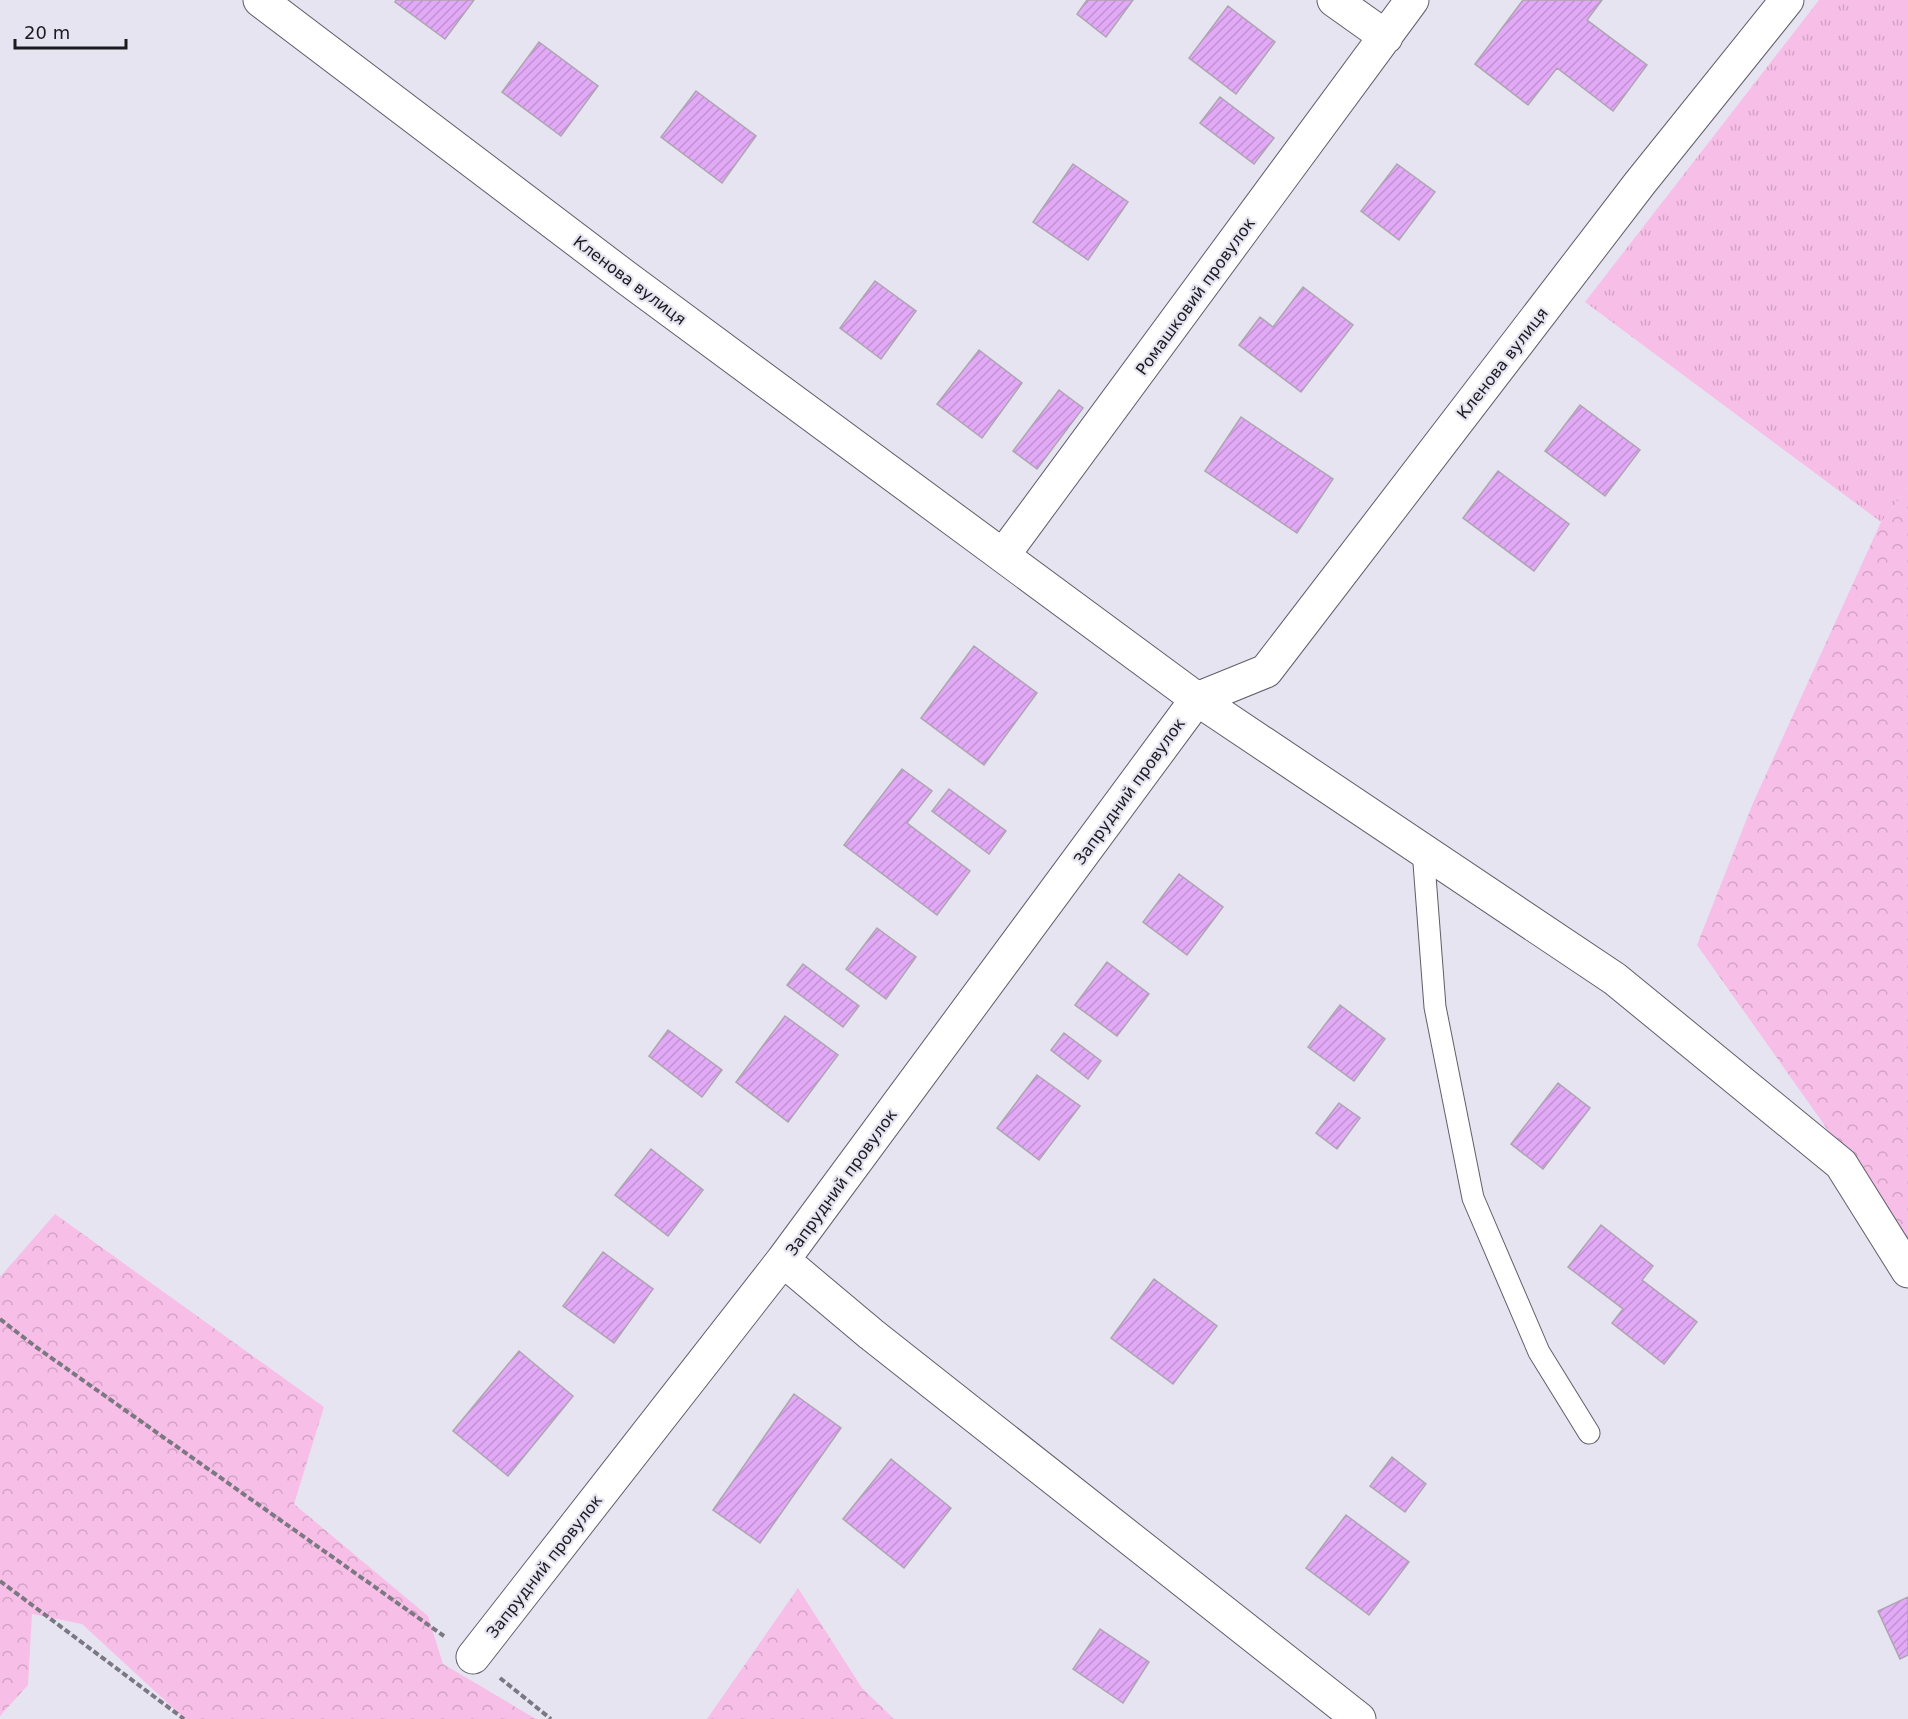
<svg xmlns="http://www.w3.org/2000/svg" width="1908" height="1719" font-family="'DejaVu Sans',sans-serif">
  <style>
    .grass { fill: url(#grass-tufts) }
    .forest { fill: url(#forest-crowns) }
    .building { fill: url(#building-hatch); stroke: #ada5b0; stroke-width: 1.5 }
    .lines { fill: none; stroke-linecap: round; stroke-linejoin: round }
    .service-casing { stroke: #615e69; stroke-width: 23 }
    .minor-casing { stroke: #615e69; stroke-width: 35 }
    .path { stroke: #7a7880; stroke-width: 4; stroke-dasharray: 6 3; stroke-linecap: butt }
    .service { stroke: #fff; stroke-width: 21 }
    .minor { stroke: #fff; stroke-width: 33 }
    .labels { text-anchor: middle; stroke-width: 4.5; stroke-linejoin: round; paint-order: stroke }
    .street-label { font-size: 16px; fill: #1b1a1e; stroke: #e7e4f1 }
  </style>
  <defs>
    <pattern id="grass-tufts" width="24" height="20" patternUnits="userSpaceOnUse" patternTransform="scale(1.5)"><rect width="24" height="20" fill="#f7bee7"/><path d="M3 7l-1-3M5 7V3M7 7l1-3M15 17l-1-3M17 17v-4M19 17l1-3" fill="none" stroke="#d3a3c6"/></pattern>
    <pattern id="forest-crowns" width="20" height="18" patternUnits="userSpaceOnUse" patternTransform="scale(1.5)"><rect width="20" height="18" fill="#f7bee7"/><path d="M2 6a3 3 0 1 1 6 0M12 15a3 3 0 1 1 6 0" fill="none" stroke="#d3a3c6"/></pattern>
    <pattern id="building-hatch" width="6" height="6" patternUnits="userSpaceOnUse" patternTransform="scale(1.5)"><rect width="6" height="6" fill="#e2a9f6"/><path d="M-1 1l2-2M0 6l6-6M5 7l2-2" fill="none" stroke="#c191d2"/></pattern>
  </defs>
  <rect width="100%" height="100%" fill="#e7e4f1"/>
  <!-- grass -->
  <path class="grass" d="M1819,0H1908V488L1881,522L1585,302Z"/>
  <!-- forest -->
  <path class="forest" d="M1908,488V1243L1697,945L1753,803L1881,522Z
    M55,1214L324,1407L294,1504L428,1616L443,1664L536,1719H185L82,1624L32,1614L28,1685L0,1716V1277Z
    M798,1588L862,1688L894,1719H707Z"/>
  <!-- building -->
  <path class="building" d="M396,0H474L445,39L395,2Z
    M1087,0H1133L1106,37L1077,14Z
    M1523,0H1602L1587,20L1647,65L1613,111L1557,68L1528,105L1475,64Z
    M1228,6L1275,42L1236,94L1189,58Z
    M539,42L598,86L561,136L502,92Z
    M696,91L756,136L722,183L661,137Z
    M1220,97L1274,138L1254,164L1200,123Z
    M1073,164L1128,202L1088,260L1033,222Z
    M1397,164L1435,192L1399,240L1361,211Z
    M875,281L916,311L881,359L840,328Z
    M1303,287L1353,325L1301,392L1239,345L1260,317L1273,327Z
    M979,350L1022,383L982,438L937,404Z
    M1059,390L1083,408L1037,469L1013,451Z
    M1580,405L1640,450L1605,496L1545,451Z
    M1241,417L1333,479L1297,533L1205,471Z
    M1498,471L1569,524L1534,571L1463,518Z
    M974,646L1037,693L984,765L921,718Z
    M902,769L932,791L907,823L970,871L937,915L844,845Z
    M949,789L1006,831L989,854L932,811Z
    M1179,874L1223,907L1187,955L1143,922Z
    M877,928L916,957L886,999L846,969Z
    M1107,962L1149,994L1117,1036L1075,1005Z
    M803,964L859,1006L843,1027L787,985Z
    M1340,1005L1385,1039L1354,1081L1308,1047Z
    M785,1016L838,1055L788,1122L736,1082Z
    M668,1030L722,1070L702,1097L649,1056Z
    M1064,1033L1101,1061L1088,1079L1051,1050Z
    M1037,1075L1080,1106L1039,1160L997,1128Z
    M1558,1083L1590,1108L1543,1169L1511,1144Z
    M1339,1103L1360,1118L1337,1149L1316,1133Z
    M651,1149L703,1190L668,1236L615,1195Z
    M1601,1225L1653,1266L1642,1280L1697,1322L1664,1364L1612,1323L1623,1309L1568,1267Z
    M603,1252L653,1289L614,1343L563,1306Z
    M1154,1279L1217,1326L1173,1384L1111,1338Z
    M519,1351L573,1396L508,1476L453,1431Z
    M794,1394L841,1428L760,1543L713,1510Z
    M1392,1457L1426,1484L1405,1512L1370,1486Z
    M891,1459L951,1508L904,1568L843,1519Z
    M1346,1515L1409,1562L1369,1615L1306,1568Z
    M1908,1597V1655L1900,1659L1878,1611Z
    M1100,1629L1149,1662L1123,1703L1073,1669Z"/>
  <g class="lines">
    <!-- service casing -->
    <g class="service-casing">
      <path id="service" d="M1423,850L1435,1007L1473,1198L1539,1352L1589,1433"/>
    </g>
    <!-- minor casing -->
    <g class="minor-casing">
      <path id="minor" d="M260,0L628,279L1197,699L1615,979L1841,1164L1908,1271
        M1334,0L1386,37
        M1004,554L1412,0
        M783,1260L871,1334L1359,1719
        M473,1657L783,1260L1197,699L1266,671L1640,183L1787,0"/>
    </g>
    <!-- path -->
    <path class="path" d="M0,1319L36,1347L444,1636
      M0,1581L184,1719
      M500,1678L551,1719"/>
    <!-- service -->
    <use href="#service" class="service"/>
    <!-- minor -->
    <use href="#minor" class="minor"/>
  </g>
  <g class="labels">
    <!-- street labels -->
    <g class="street-label">
      <text transform="translate(630 280) rotate(37)" y="6">Кленова вулиця</text>
      <text transform="translate(1195 296) rotate(-54)" y="6">Ромашковий провулок</text>
      <text transform="translate(1502 363) rotate(-52)" y="6">Кленова вулиця</text>
      <text transform="translate(1129 791) rotate(-54)" y="6">Запрудний провулок</text>
      <text transform="translate(841 1182) rotate(-54)" y="6">Запрудний провулок</text>
      <text transform="translate(544 1566) rotate(-52)" y="6">Запрудний провулок</text>
    </g>
  </g>
  <!-- scale -->
  <path d="M15 39v9h111v-9" fill="none" stroke="#1b1a1e" stroke-width="3"/>
  <text x="24" y="39" font-size="18" fill="#1b1a1e" stroke="#e7e4f1" stroke-width="4.5" paint-order="stroke">20 m</text>
</svg>
